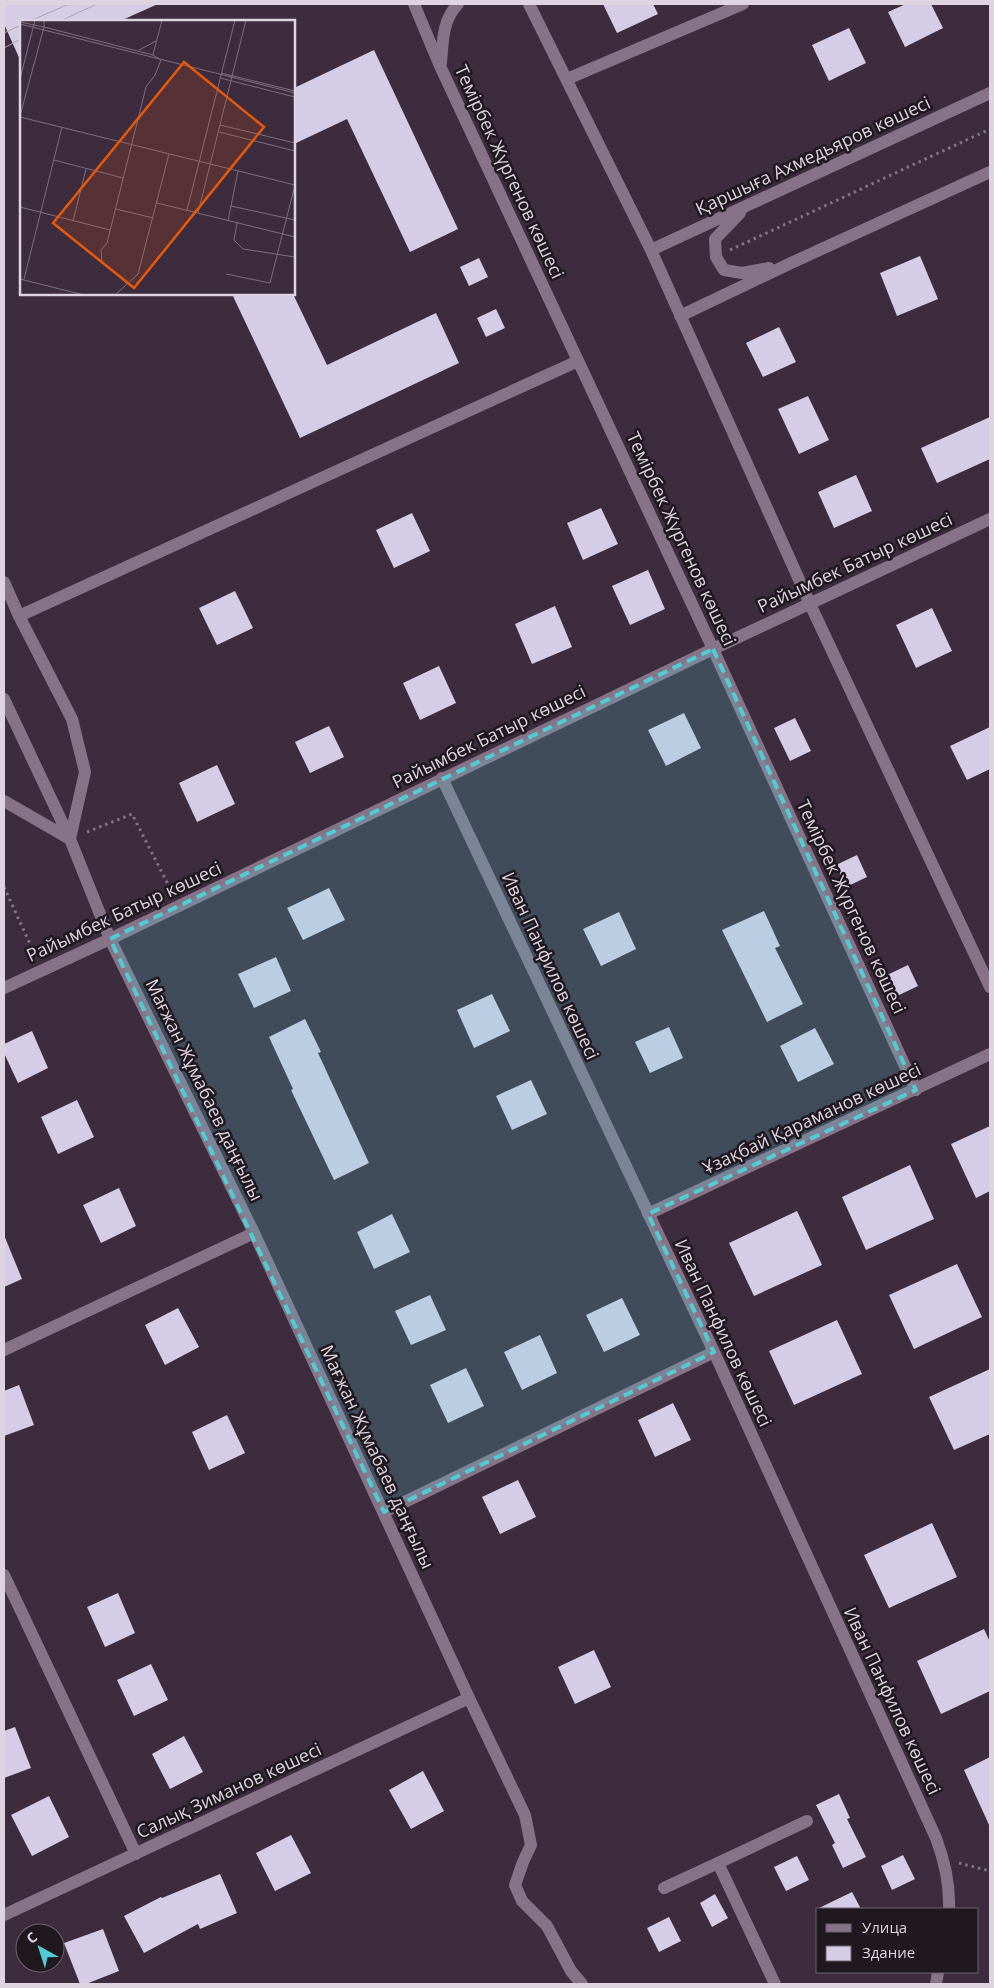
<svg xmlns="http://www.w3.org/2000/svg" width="994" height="1988" font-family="'Open Sans',sans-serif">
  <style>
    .building { fill: #d5cde7 }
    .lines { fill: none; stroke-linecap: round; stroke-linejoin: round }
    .path { stroke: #827483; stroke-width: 3; stroke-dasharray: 2.5 4; stroke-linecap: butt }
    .minor { stroke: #867387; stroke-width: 12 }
    .tram { stroke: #ada1af; stroke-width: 1 }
    .marked { fill: #51ccd5; fill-opacity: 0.2; stroke: #51ccd5; stroke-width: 4; stroke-dasharray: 10 6; stroke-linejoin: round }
    .labels { text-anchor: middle; stroke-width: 5; stroke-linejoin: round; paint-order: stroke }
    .street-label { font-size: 18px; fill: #ded4df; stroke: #1f181f }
    .inset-road { fill: none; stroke: #7d6f7e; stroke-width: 1 }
    .view { fill: #e8590c; fill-opacity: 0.15; stroke: #e8590c; stroke-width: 2.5 }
    .inset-edge { fill: none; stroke: #ded4df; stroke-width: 2.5 }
  </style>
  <rect width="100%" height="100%" fill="#3c2c3e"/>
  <!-- building -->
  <path class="building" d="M4,4H158L120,21H21V62L4,24Z
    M603,4H653L658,14L617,33Z
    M906,4H931L943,28L905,47L888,12Z
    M849,28L866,63L829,81L812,45Z
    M374,50L458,229L410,252L347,119L294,144V88Z
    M920,256L938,299L897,316L880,273Z
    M479,258L488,277L469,286L460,267Z
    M232,294H293L327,365L436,313L459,363L300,438Z
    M496,309L505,328L486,337L477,318Z
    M779,327L796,362L763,377L746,343Z
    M808,396L829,440L799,454L778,409Z
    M990,417V459L937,483L921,448Z
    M856,475L872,511L834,528L818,492Z
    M601,508L618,544L583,560L567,523Z
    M412,513L430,551L394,568L376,530Z
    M648,570L665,609L630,625L612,586Z
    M235,591L253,628L217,645L199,608Z
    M555,606L572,647L532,664L515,624Z
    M932,608L952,651L916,668L896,625Z
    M439,666L456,703L420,720L403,683Z
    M684,713L701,748L666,766L648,730Z
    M795,718L811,751L790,761L774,728Z
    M329,726L344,757L310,773L295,742Z
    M990,727V769L967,780L950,746Z
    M217,765L235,804L197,822L179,783Z
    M857,855L867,877L846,887L836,865Z
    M329,888L345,920L303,940L287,908Z
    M764,911L780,946L775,948L803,1004L767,1022L722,930Z
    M619,912L636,949L601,966L583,929Z
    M276,957L291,991L254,1008L238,974Z
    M908,965L918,986L897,996L887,975Z
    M492,994L510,1031L474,1048L457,1010Z
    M305,1019L321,1052L318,1053L369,1163L334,1180L291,1090L293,1089L269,1037Z
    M669,1027L683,1058L650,1073L635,1042Z
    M815,1028L834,1064L798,1082L780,1046Z
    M32,1031L48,1068L18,1083L4,1053V1044Z
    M531,1080L547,1114L512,1130L496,1096Z
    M77,1100L94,1137L58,1154L41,1117Z
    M990,1126V1191L976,1198L951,1144Z
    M910,1165L934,1219L866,1250L842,1197Z
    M119,1188L136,1226L101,1243L83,1205Z
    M797,1211L822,1265L754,1296L729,1243Z
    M392,1214L410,1252L374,1269L357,1232Z
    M4,1235L22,1279L4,1287Z
    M957,1264L982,1317L914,1349L889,1295Z
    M430,1295L446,1330L411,1345L395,1311Z
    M622,1298L640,1335L604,1352L586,1315Z
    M178,1308L199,1347L165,1365L145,1325Z
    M837,1320L862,1374L794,1405L769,1351Z
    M540,1335L557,1373L522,1390L504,1352Z
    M466,1368L484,1406L448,1423L430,1385Z
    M990,1369V1434L954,1450L929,1397Z
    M19,1385L34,1425L4,1436V1391Z
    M673,1403L691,1440L655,1457L638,1420Z
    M227,1415L245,1453L209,1470L192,1432Z
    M518,1480L536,1517L500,1534L482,1497Z
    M932,1523L957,1577L889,1608L864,1555Z
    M118,1593L135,1633L105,1647L87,1607Z
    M984,1629L990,1642V1691L941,1714L917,1661Z
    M594,1650L611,1687L575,1704L558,1667Z
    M151,1664L168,1700L134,1716L117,1680Z
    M15,1727L31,1768L4,1778V1731Z
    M184,1736L203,1772L170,1789L152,1754Z
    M990,1757V1827L964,1770Z
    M423,1771L444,1811L411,1829L389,1790Z
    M839,1794L850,1818L847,1819L866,1857L843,1868L832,1845L835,1843L816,1805Z
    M49,1796L69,1837L32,1856L11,1815Z
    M291,1835L311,1873L275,1891L256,1853Z
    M903,1855L915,1879L892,1890L881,1866Z
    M797,1856L809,1880L786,1891L774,1867Z
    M220,1874L237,1913L200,1929L198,1924L144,1953L124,1916L161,1897L162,1898Z
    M852,1892L861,1909H817Z
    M715,1894L728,1918L712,1927L700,1903Z
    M669,1917L681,1941L659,1952L647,1928Z
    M103,1929L119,1971L86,1984H80L64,1943Z"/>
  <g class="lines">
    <!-- path -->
    <path class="path" d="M730,250L990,129
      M87,832L132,814L173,894
      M4,887L36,957
      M959,1863L990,1871"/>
    <!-- minor -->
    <path class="minor" d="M414,4L440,66L713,649L916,1090
      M529,4L651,250L810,604L990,987
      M441,63C443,41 442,21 458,4
      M567,79L743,4
      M740,213L715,239L716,257L724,270L742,273L769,268
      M651,250L990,93
      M680,316L791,263L990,172
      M4,582L19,616L72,719L85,772L70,839
      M19,616L578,361
      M4,699L70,839L110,939L254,1233L469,1698L525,1815L531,1845L523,1862L515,1885L522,1901L547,1926L571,1971L582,1984
      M442,778L714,1352L936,1838C945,1862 950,1884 949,1909
      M4,801L70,839
      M4,988L110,939L713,649L990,519
      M648,1214L990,1054
      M4,1350L254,1233
      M384,1512L714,1352
      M4,1575L136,1854
      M664,1888L718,1863
      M4,1915L469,1698
      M775,1984L718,1863L807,1821
      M936,1984L938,1972"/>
    <!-- tram -->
    <path class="tram" d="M30,21L69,4
      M60,21L97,4
      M4,33L21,25
      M4,48L21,39"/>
  </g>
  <!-- marked area -->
  <path class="marked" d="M713,649L916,1090L648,1214L714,1352L384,1512L110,939Z"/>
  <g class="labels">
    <!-- street labels -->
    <g class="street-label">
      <text transform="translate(813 156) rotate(-25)" y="6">Қаршыға Ахмедьяров көшесі</text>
      <text transform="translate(509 172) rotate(65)" y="6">Темірбек Жүргенов көшесі</text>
      <text transform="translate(681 539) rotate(65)" y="6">Темірбек Жүргенов көшесі</text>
      <text transform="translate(855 563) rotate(-25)" y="6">Райымбек Батыр көшесі</text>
      <text transform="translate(489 737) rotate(-26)" y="6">Райымбек Батыр көшесі</text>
      <text transform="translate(851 907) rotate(65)" y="6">Темірбек Жүргенов көшесі</text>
      <text transform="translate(124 912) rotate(-25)" y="6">Райымбек Батыр көшесі</text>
      <text transform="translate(550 966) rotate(65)" y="6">Иван Панфилов көшесі</text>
      <text transform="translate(204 1090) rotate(64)" y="6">Мағжан Жұмабаев даңғылы</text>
      <text transform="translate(812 1119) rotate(-25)" y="6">Ұзақбай Қараманов көшесі</text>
      <text transform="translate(723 1333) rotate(65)" y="6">Иван Панфилов көшесі</text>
      <text transform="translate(377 1457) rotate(65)" y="6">Мағжан Жұмабаев даңғылы</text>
      <text transform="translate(892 1701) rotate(65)" y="6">Иван Панфилов көшесі</text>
      <text transform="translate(229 1791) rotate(-25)" y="6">Салық Зиманов көшесі</text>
    </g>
  </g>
  <!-- overview -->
  <g transform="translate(20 20)">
    <rect width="275" height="275" fill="#3c2c3e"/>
    <path class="inset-road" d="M24,1V7L133,35L141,40L135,55L126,67L87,223L81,230L82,244M0,2L24,7L0,96M0,4L275,73M119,30L136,21M133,35L142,0M201,53L275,71M200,58L275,77M0,59L15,0M0,97L275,165M200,105L275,123M199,112L275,131M34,140L103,158M137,183L275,217M211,186L275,200M0,187L90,210M96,189L133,198M167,190L215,0M178,193L226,0M53,201L66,149M208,201L218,151M217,203L214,220L223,229L275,237M206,254L250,263L275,165M0,259L64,275M4,259L42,107M95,275L118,254L149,134"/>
    <path class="view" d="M164,42L244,107L114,268L33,203Z"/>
    <rect width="275" height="275" class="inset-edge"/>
  </g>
  <!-- border -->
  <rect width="994" height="1988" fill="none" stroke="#ded4df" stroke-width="10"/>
  <!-- legend -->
  <rect x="816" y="1908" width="162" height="65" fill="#1f181f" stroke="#6b636c"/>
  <rect x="826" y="1924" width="25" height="8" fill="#867387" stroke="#6b636c"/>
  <text x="862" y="1933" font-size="15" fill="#ded4df">Улица</text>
  <rect x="826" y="1946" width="25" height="15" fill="#d5cde7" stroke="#6b636c"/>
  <text x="862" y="1958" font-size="15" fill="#ded4df">Здание</text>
  <!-- north arrow -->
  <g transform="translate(40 1948) rotate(321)"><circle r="24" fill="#1f181f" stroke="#6b636c"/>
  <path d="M0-4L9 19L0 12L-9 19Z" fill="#51ccd5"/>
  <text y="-8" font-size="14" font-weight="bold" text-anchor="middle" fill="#ded4df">С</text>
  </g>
</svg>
